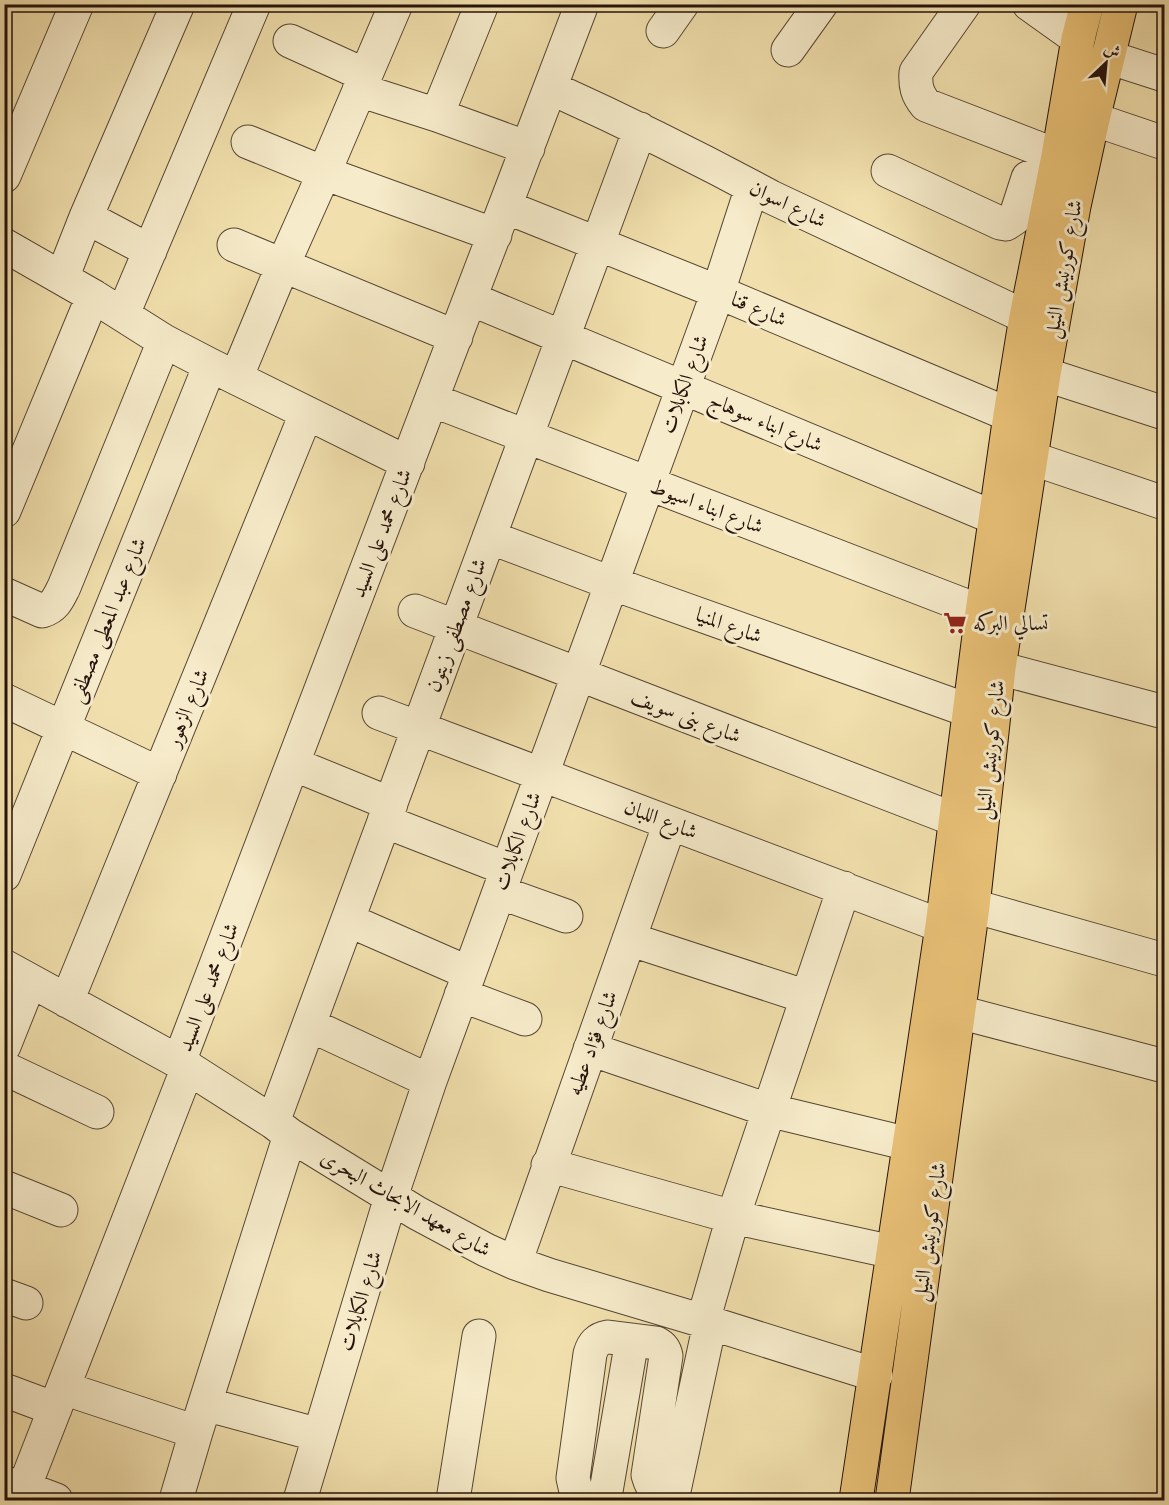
<svg xmlns="http://www.w3.org/2000/svg" width="1169" height="1505" font-family="'Libre Caslon Text',Amiri,serif">
  <style>
    .lines { fill: none; stroke-linecap: round; stroke-linejoin: round }
    .minor-casing { stroke: #574634; stroke-width: 35 }
    .major-casing { stroke: #24120b; stroke-width: 35 }
    .minor { stroke: #f6ebca; stroke-width: 33 }
    .major { stroke: #e8c076; stroke-width: 33 }
    .labels { text-anchor: middle; stroke-width: 6; stroke-linejoin: round; paint-order: stroke }
    .street-label { font-size: 21px; fill: #24120b; stroke: #f6ebca }
    .poi-label { font-size: 21px; fill: #24120b; stroke: #f6ebca; text-anchor: start }
  </style>
  <rect width="100%" height="100%" fill="#f1e0ad"/>
  <filter id="stains"><feTurbulence type="fractalNoise" baseFrequency=".00333" numOctaves="4"/><feColorMatrix values="0 0 0 0 .2 0 0 0 0 .09 0 0 0 0 .02 0 0 0 .5 -.17"/></filter>
  <radialGradient id="worn" r=".72"><stop offset=".6" stop-color="#630" stop-opacity="0"/><stop offset="1" stop-color="#630" stop-opacity=".3"/></radialGradient>
  <g class="lines">
    <!-- minor casing -->
    <g class="minor-casing">
      <path id="minor" d="M964,4L916,72C915,86 917,94 926,105L1058,156
        M1029,4L1078,39
        M663,31L682,4
        M290,41L365,75
        M788,50L821,4
        M1108,57L1164,75
        M551,88C626,122 699,158 771,197L1026,317
        M359,90L437,115L528,148
        M437,115L482,4
        M1093,119L1164,143
        M248,142L324,173L495,235
        M888,171L1000,223L1006,224L1015,218L1028,178L1030,177L1052,182
        M4,176L77,4
        M506,207L718,292L1010,415
        M86,217L150,251
        M4,245L93,296L164,341L210,365L408,463
        M234,245L456,337
        M62,278L86,217L178,4
        M471,299L995,518
        M123,314L254,4
        M1044,374L1164,413
        M236,378L283,265L324,173L396,4
        M432,400L982,612
        M1031,458L1164,503
        M4,511L93,296
        M489,537L611,583L970,711
        M4,594L42,611C55,607 58,599 64,587L164,341
        M415,611L956,820
        M999,668L1164,712
        M4,700L160,774
        M379,713L942,926
        M293,764L391,804
        M384,821L507,869
        M4,875L210,365
        M499,892L566,916
        M973,906L1164,960
        M348,920L469,973
        M629,939L807,997
        M4,966L179,1062L273,1122L290,1135L417,1213L486,1250L515,1263L549,1275L710,1323L876,1375
        M461,995L525,1019
        M67,1001L306,414
        M959,1012L1164,1066
        M310,1025L430,1081
        M4,1046L30,981
        M590,1049L768,1110L909,1144
        M179,1062L582,4
        M4,1068L97,1112
        M273,1122L640,129
        M548,1165L733,1217L893,1252
        M4,1187L61,1210
        M515,1263L670,823
        M4,1295L26,1303
        M703,1321L733,1217L844,888
        M63,1388L196,1432
        M4,1390L55,1409
        M205,1404L319,1435
        M4,1483L24,1488L56,1500
        M24,1488L188,1067
        M605,1497L632,1340
        M176,1500L196,1432L290,1135
        M300,1500L391,1197L430,1081L718,292L752,187
        M453,1500L479,1336
        M578,1500L573,1478L590,1354C593,1344 597,1339 608,1337L656,1343C662,1346 665,1350 666,1356L648,1475C651,1486 656,1495 667,1500
        M672,1500L710,1323"/>
    </g>
    <!-- major casing -->
    <g class="major-casing">
      <path id="major" d="M856,1500L942,926L982,612L1010,415L1026,317L1058,156L1078,39L1087,4
        M892,1500L973,906L999,668L1031,458L1044,374L1074,206L1093,119L1121,4"/>
    </g>
    <!-- minor -->
    <use href="#minor" class="minor"/>
    <!-- major -->
    <use href="#major" class="major"/>
  </g>
  <!-- icons -->
  <defs>
    <g id="supermarket-bare" transform="scale(1.8)"><path d="M-6-5.5h2.5l.6 2H6L4.5 2H-2.5L-4.4-4H-6ZM-1.5 3.2a1.3 1.3 0 1 0 .1 0ZM3 3.2a1.3 1.3 0 1 0 .1 0Z" fill="#8f2418" stroke="#f6ebca" stroke-width="2.5" paint-order="stroke"/></g>
  </defs>
  <g fill-rule="evenodd">
    <use href="#supermarket-bare" x="955" y="623"/>
  </g>
  <g class="labels">
    <!-- street labels -->
    <g class="street-label">
      <text transform="translate(788 204) rotate(26)" y="7">شارع اسوان</text>
      <text transform="translate(1063 269) rotate(-80)" y="7">شارع كورنيش النيل</text>
      <text transform="translate(759 309) rotate(23)" y="7">شارع قنا</text>
      <text transform="translate(684 384) rotate(-70)" y="7">شارع الكابلات</text>
      <text transform="translate(766 422) rotate(23)" y="7">شارع ابناء سوهاج</text>
      <text transform="translate(707 506) rotate(21)" y="7">شارع ابناء اسيوط</text>
      <text transform="translate(381 533) rotate(-69)" y="7">شارع محمد على السيد</text>
      <text transform="translate(107 620) rotate(-68)" y="7">شارع عبد المعطى مصطفى</text>
      <text transform="translate(456 625) rotate(-70)" y="7">شارع مصطفى زيتون</text>
      <text transform="translate(729 625) rotate(20)" y="7">شارع المنيا</text>
      <text transform="translate(187 708) rotate(-68)" y="7">شارع الزهور</text>
      <text transform="translate(686 716) rotate(21)" y="7">شارع بنى سويف</text>
      <text transform="translate(990 750) rotate(-84)" y="7">شارع كورنيش النيل</text>
      <text transform="translate(661 819) rotate(21)" y="7">شارع اللبان</text>
      <text transform="translate(517 841) rotate(-70)" y="7">شارع الكابلات</text>
      <text transform="translate(208 987) rotate(-69)" y="7">شارع محمد على السيد</text>
      <text transform="translate(592 1043) rotate(-70)" y="7">شارع فؤاد عطيه</text>
      <text transform="translate(406 1203) rotate(30)" y="7">شارع معهد الابحاث البحرى</text>
      <text transform="translate(929 1232) rotate(-82)" y="7">شارع كورنيش النيل</text>
      <text transform="translate(360 1301) rotate(-73)" y="7">شارع الكابلات</text>
    </g>
    <!-- poi labels -->
    <g class="poi-label">
      <text x="973" y="630">تسالي البركه</text>
    </g>
  </g>
  <!-- margin -->
  <rect width="1169" height="1505" fill="none" stroke="#f1e0ad" stroke-width="24"/>
  <rect x="6" y="6" width="1157" height="1493" fill="none" stroke="#24120b" stroke-width="3"/>
  <rect x="12" y="12" width="1145" height="1481" fill="none" stroke="#24120b" stroke-width="1.5"/>
  <!-- north arrow -->
  <g transform="translate(1106 63) rotate(26)" stroke="#f6ebca" stroke-width="4.5" paint-order="stroke">
  <path d="M0-4.5L10 22L0 15L-10 22Z" fill="#24120b"/>
  <text y="-9" font-size="16" font-weight="bold" text-anchor="middle" fill="#24120b">ش</text>
  </g>
  <rect width="100%" height="100%" filter="url(#stains)"/>
  <rect width="100%" height="100%" fill="url(#worn)"/>
</svg>
